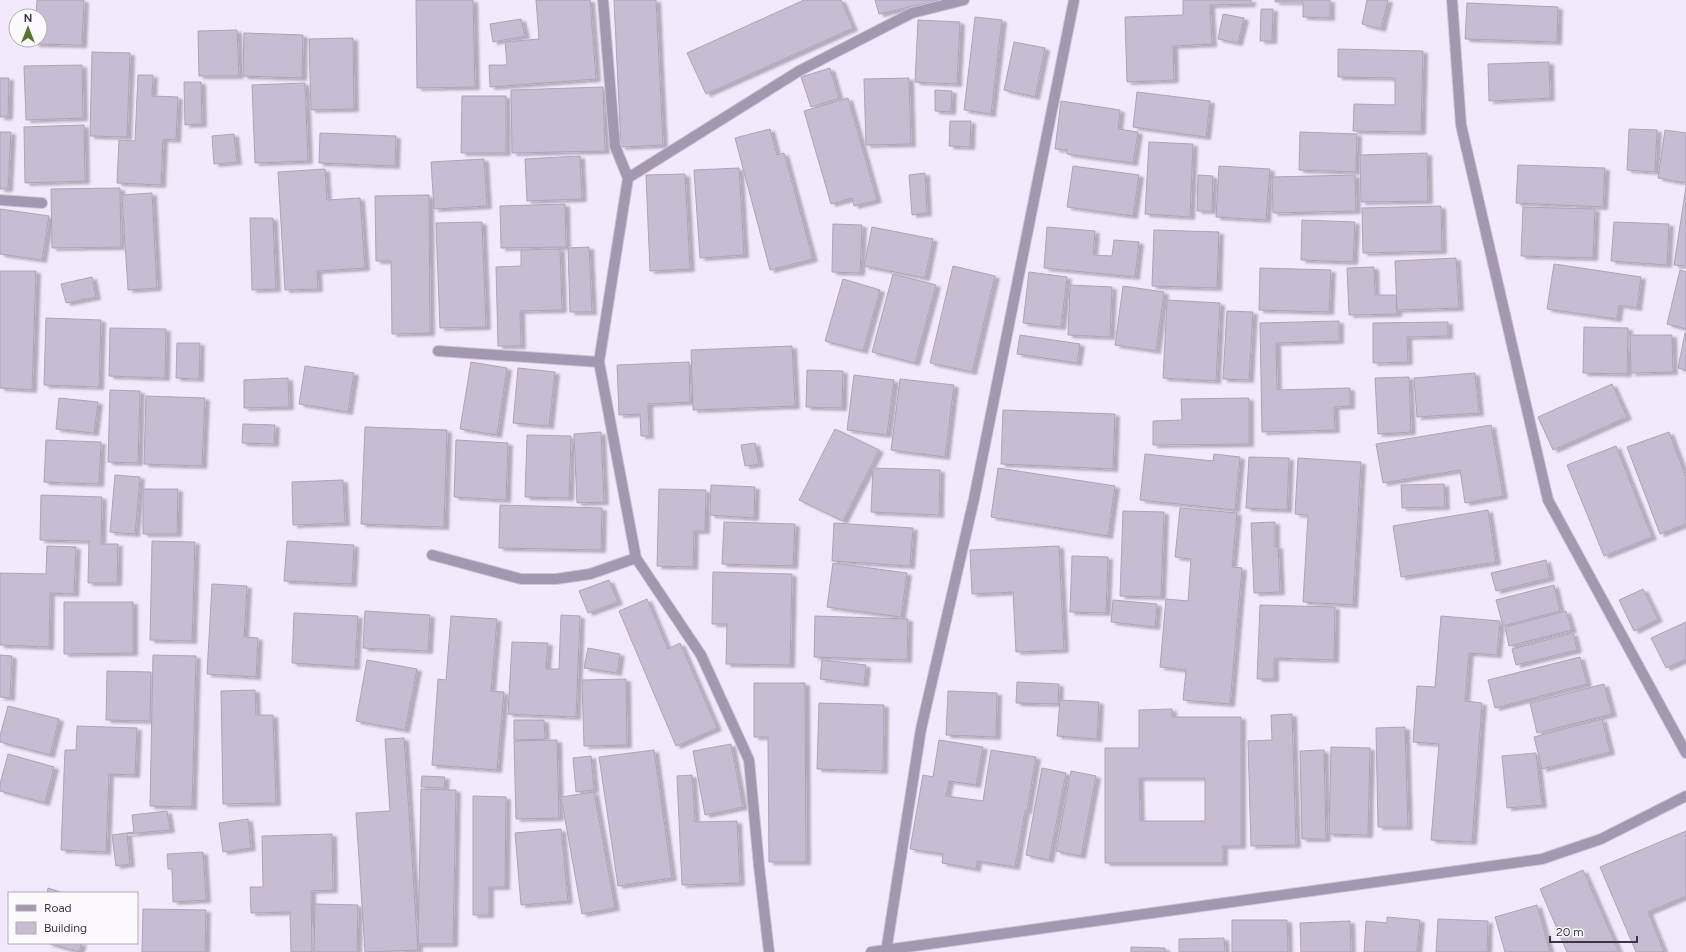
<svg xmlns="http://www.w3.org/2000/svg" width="1686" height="952" font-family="Figtree,sans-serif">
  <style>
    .building { fill: #c7bcd2; stroke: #aea3b9; fill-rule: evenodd; filter: url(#shadow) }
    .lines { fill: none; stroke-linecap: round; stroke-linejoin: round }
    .minor-casing { stroke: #cec5d6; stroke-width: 12 }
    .tertiary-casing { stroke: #cec5d6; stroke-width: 12 }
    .minor { stroke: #a497b0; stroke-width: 10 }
    .tertiary { stroke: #a497b0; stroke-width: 10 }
  </style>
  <defs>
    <filter id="shadow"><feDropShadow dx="4.5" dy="2.5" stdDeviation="1" flood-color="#0004"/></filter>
  </defs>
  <rect width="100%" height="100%" fill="#f3e9fc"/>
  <!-- building -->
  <path class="building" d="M37,0H84L82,45L35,44V40H40V16H36Z
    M416,0H473L475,87L417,88Z
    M536,0H590L596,79L490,87L489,65H507L505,42L539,39Z
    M614,0H656L663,145L621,147Z
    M804,0H841L853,28L706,94L687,53Z
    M875,0H939L879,14Z
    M1183,0H1251V4L1210,5L1212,44L1173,46L1174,80L1127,82L1125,17L1183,15Z
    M1275,0H1330V18L1303,17V2H1275Z
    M1367,0H1388L1381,29L1362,24Z
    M1467,3L1558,7L1557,42L1465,39Z
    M1261,9H1273L1272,41H1260Z
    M1223,14L1244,18L1238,43L1218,39Z
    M975,17L1002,20L991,114L964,110Z
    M521,19L525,36L493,42L490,24Z
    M918,20L960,22L957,84L915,82Z
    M237,30L239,76H199L198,31Z
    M244,33L303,35L302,78L243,76Z
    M353,38L354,109L311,110L309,39Z
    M1014,42L1045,48L1035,97L1004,90Z
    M1338,49L1423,51L1421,132L1353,131L1354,104L1395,105V78L1338,77Z
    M92,52L130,53L127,137L90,136Z
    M1549,62L1550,98L1489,101L1488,64Z
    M82,65L83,118L26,120L24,66Z
    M830,68L839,98L811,107L801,77Z
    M138,75H153L152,96L178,97L176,140L163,139L161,185L117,183L119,140L135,141Z
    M0,78H9L8,117H0Z
    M909,78L911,144L866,145L864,79Z
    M184,82H201L202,124L185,125Z
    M305,83L308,161L255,163L252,85Z
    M603,87L605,151L512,153L511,90Z
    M935,90L952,91L951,112L935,111Z
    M1137,92L1210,101L1206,137L1133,127Z
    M462,96H506V153H461Z
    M848,98L877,200L854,206L852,198L831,204L804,111Z
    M1061,101L1120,110L1118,129L1138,132L1133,163L1067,154V150L1055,149Z
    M950,121H971L970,147L949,146Z
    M84,125L85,181L25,183L24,127Z
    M770,129L777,155L784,153L813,259L770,270L735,138Z
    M1629,129L1657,130L1655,172L1627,170Z
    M1665,130L1686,133V183L1658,178Z
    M0,132H11L8,189H0Z
    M1300,132L1357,134L1356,172L1299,170Z
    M320,133L396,136L395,166L319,163Z
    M234,134L237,162L214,164L212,136Z
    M1149,142L1193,144L1190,217L1145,214Z
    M1427,153L1428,201L1361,202L1360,155Z
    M580,156L582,199L527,201L525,159Z
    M484,159L487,206L434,209L431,162Z
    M1518,165L1605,168L1603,207L1516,203Z
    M1073,166L1139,175L1133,216L1067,207Z
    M1219,166L1270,169L1266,220L1216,217Z
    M739,168L744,255L700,258L694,170Z
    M325,169L327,200L360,198L365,268L317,271L318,289L285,290L278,172Z
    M925,173L927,213L912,215L909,175Z
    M685,174L690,269L650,271L646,175Z
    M1198,175L1213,176L1212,211H1197Z
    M1355,175L1356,211L1273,213L1272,177Z
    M1686,187V266L1674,265Z
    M120,188L121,247L52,248L51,189Z
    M152,193L157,288L128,290L122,195Z
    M429,195L430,333L392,334L391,261H376L375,196Z
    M565,204L566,247L501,248L500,206Z
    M1441,206L1442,251L1363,253L1362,208Z
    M1523,207L1595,209L1593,258L1521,256Z
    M0,209L49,216L42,260L0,254Z
    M250,218H273L276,289L252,290Z
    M1302,220L1355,222L1353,262L1301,260Z
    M482,222L486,327L440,328L436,223Z
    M1614,222L1669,224L1667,265L1611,261Z
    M833,224L862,225L860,273L832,272Z
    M872,227L933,239L925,278L864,266Z
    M1047,227L1095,231L1093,255L1112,256L1114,240L1139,242L1135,277L1044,268Z
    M1154,230L1219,232L1217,288L1152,286Z
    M589,247L592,312H570L568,248Z
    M560,249L562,310L520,311L521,346H498L496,267L521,266V250Z
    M1456,258L1459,308L1397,310L1395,261Z
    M1554,264L1641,277L1637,308L1619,305L1617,319L1547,309Z
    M953,266L995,276L972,372L930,363Z
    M1374,267L1375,295H1396L1397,314L1349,315L1347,268Z
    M1260,268L1331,270L1329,312L1259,310Z
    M1680,270L1686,272V329L1667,324Z
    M0,271H36L32,390L0,388Z
    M1029,272L1067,277L1061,327L1023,323Z
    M893,274L936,285L915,363L872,352Z
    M92,277L96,297L66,303L61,284Z
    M843,279L880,290L863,351L825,341Z
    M1070,285L1112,287L1110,337L1068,335Z
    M1123,286L1164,292L1156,351L1115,345Z
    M1167,300L1220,303L1216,381L1163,378Z
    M1227,311L1253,312L1249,380L1223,379Z
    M46,318L101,320L99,387L44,385Z
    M1339,321V341L1276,343L1277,390L1350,388V406L1334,407L1335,430L1262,432L1260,323Z
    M1448,322V336L1407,337L1408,362L1373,363V323Z
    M1584,327L1628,328L1627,374L1583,373Z
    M110,328L166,329L165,378L109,376Z
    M1685,333H1686V370L1678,368Z
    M1020,335L1080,344L1077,363L1017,354Z
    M1630,335H1672L1673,372L1631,373Z
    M177,343H200L199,379L176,378Z
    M792,346L795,406L693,410L691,350Z
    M471,362L507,368L497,435L460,429Z
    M689,362L690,402L648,404L649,436H641L640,414L619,415L617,365Z
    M305,366L354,373L348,412L299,404Z
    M518,368L555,372L549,426L513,423Z
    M807,370L843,371L842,408L806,407Z
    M1475,373L1479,413L1417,417L1414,378Z
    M854,375L894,380L887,435L847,430Z
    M1409,377L1411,432L1378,434L1375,378Z
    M288,378L289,407L244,408V380Z
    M900,379L954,385L945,457L891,450Z
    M1612,384L1627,417L1553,450L1538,417Z
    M110,390L140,391L138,463L108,462Z
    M146,396L205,398L202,466L144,464Z
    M59,398L98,402L94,433L56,429Z
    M1249,398V444L1153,445V421L1182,420L1181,399Z
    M1003,410L1115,414L1113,469L1001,464Z
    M243,424L275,425L274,444L242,443Z
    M1491,425L1503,496L1465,503L1460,470L1383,483L1376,444Z
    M365,427L447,430L444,527L361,524Z
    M835,429L879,450L843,521L799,500Z
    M601,432L604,502L577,503L574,434Z
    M1669,432L1686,477V524L1660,534L1627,447Z
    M527,435L571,436L569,498L525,497Z
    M46,440L101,442L99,484L44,482Z
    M456,440L508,443L506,500L454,497Z
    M755,443L759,464L745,466L741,445Z
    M1616,446L1652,537L1604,556L1567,465Z
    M1145,454L1213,461L1214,454L1240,457L1235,510L1140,500Z
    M1249,457L1289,458L1287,510L1246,508Z
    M1298,458L1361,462L1353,605L1303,602L1308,515L1295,514Z
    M873,468L940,470L939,515L871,512Z
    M998,468L1115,486L1108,536L991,517Z
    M115,475L140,477L135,534L110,532Z
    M343,480L345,523L293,525L292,482Z
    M1444,484L1445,507L1402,508L1401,485Z
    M711,485L755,487L754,518L710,515Z
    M143,489H178L177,534H143Z
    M659,489L706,490L705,531H694L693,567L657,566Z
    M41,495L102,497L101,544H118L117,583H88L89,541L40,540Z
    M500,505L602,508L601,550L499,548Z
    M1180,508L1237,513L1232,567L1242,568L1230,704L1183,700L1186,670L1160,667L1166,599L1188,601L1191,559L1175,557Z
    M1488,510L1496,562L1401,577L1393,526Z
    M1123,511L1164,512L1161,597L1120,596Z
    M724,522L795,524L793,566L722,564Z
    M1275,522V547L1278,546L1280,592L1254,593L1251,523Z
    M834,523L913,528L910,566L832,561Z
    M152,541L195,542L192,641L150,640Z
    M287,541L354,545L352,584L284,581Z
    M47,546L76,547L74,594L50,593L49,647L0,645V573L46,574Z
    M1059,546L1064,650L1016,652L1013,592L972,594L970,550Z
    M1072,556L1108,557L1106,613L1070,612Z
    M1546,560L1550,578L1496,591L1491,573Z
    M833,563L907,573L901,617L827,607Z
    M713,572L792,574L790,665L726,664L727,624H712Z
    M609,580L618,602L588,613L579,591Z
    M212,584L247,586L244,637L258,638L256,677L207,674Z
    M1554,585L1560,611L1503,626L1496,600Z
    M1643,589L1658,619L1634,631L1619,600Z
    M647,599L668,649L680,643L717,728L676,746L619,611Z
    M1113,600L1157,604L1155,627L1111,622Z
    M64,602H133V653L64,654Z
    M1260,605L1335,607L1334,660L1274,658V679H1257Z
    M365,611L430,615L428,651L363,648Z
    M1566,611L1572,630L1509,646L1505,627Z
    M294,613L358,616L355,667L292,663Z
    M561,615L580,616L576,717L508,714L512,642L548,643L546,669H559Z
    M451,616L497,619L491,691L504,692L497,770L432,765L438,679L446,680Z
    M815,616L908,619L907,660L814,657Z
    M1441,616L1500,621L1497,655L1469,653L1465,701L1482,703L1472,842L1431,840L1439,744L1413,742L1417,686L1435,687Z
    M1686,622V659L1666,668L1651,638Z
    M1573,633L1577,650L1516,665L1512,649Z
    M588,648L620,654L617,673L584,668Z
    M0,655L12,656L10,698L0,697Z
    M153,655L196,656L192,807L150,806Z
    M1580,657L1587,684L1495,708L1488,680Z
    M367,660L417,669L405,730L356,721Z
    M822,660L866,665L864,684L820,679Z
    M107,671L151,672L150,721L106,720Z
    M626,679L627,745L584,746L582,680Z
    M1017,682L1059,684L1058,704L1016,703Z
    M754,683H805L806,862H769L768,737H754Z
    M1604,684L1612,714L1537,733L1530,703Z
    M255,690L256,715H273L276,803L223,804L221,691Z
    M948,691L997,693L996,737L946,735Z
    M1060,700L1099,702L1097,739L1057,736Z
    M819,703L884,705L883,771L817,769Z
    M8,706L59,719L50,755L0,742V736Z
    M1172,709V717H1241V846H1223V863H1105V748H1139V710ZM1139,778H1205V821H1140Z
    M1292,714L1296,845L1251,846L1248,741L1272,740L1271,715Z
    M1602,719L1610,752L1542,769L1534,737Z
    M514,720H544L545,739L514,740Z
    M77,726L137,728L135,775L109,774L106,852L61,850L65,750H76Z
    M1405,727L1408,827H1378L1376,728Z
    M404,738L418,950L365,952L356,813L390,811L385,739Z
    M557,740L559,818L516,819L514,741Z
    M939,740L983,747L976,785L949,781L946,796L983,801L991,750L1036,757L1027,811H1025L1015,867L977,861L976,869L942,863L943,854L910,849L923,775L933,777Z
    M731,744L743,807L705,815L693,751Z
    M1331,747L1370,748L1368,835L1329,834Z
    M654,750L672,878L618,886L599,757Z
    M1324,750L1326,839H1302L1300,751Z
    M1536,753L1542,805L1507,808L1502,756Z
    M8,754L54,767L45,803L0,791V784Z
    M591,756L594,790L576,792L573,758Z
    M1042,768L1066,773L1049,860L1026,855Z
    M1071,771L1096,776L1081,856L1056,851Z
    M692,775L695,822L737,821L740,883L682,885L677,776Z
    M422,776L445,777L444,788L421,787Z
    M421,789L456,790L453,944H418Z
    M594,792L615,908L582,914L561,797Z
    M473,796L506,797L505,887H489V915H473Z
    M167,811L170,830L127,834L130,864L116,866L112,835L134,832L132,815Z
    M248,819L251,848L223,852L219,823Z
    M561,829L568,901L521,905L515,833Z
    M1686,831V896L1648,912L1664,952H1636L1600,867Z
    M332,834L333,890L311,891L312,952H291L290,912L251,913L250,887H263L262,836Z
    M203,852L206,900L173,902L172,869H168L167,854Z
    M1583,870L1619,952H1567L1540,889Z
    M48,888L63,893H47Z
    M315,904L358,905L357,952H314Z
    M1537,905L1550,952H1505L1495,917Z
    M143,909L206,910L205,952H142Z
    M1387,917L1420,920L1417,952H1364L1366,921L1387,923Z
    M1438,919L1488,921L1487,952H1436Z
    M1232,920H1287L1288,952H1232Z
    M1350,921L1351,952H1301L1300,923Z
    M1224,938L1225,952H1179V939Z
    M47,943H82L79,952Z
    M1131,947L1165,948V952H1131Z"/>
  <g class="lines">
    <!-- minor casing -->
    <g class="minor-casing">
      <path id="minor" d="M603,0L615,146L628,178L599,362L636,558L701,655L749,760L759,866L769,952
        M1452,0L1461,125L1548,500L1686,753
        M628,178L799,71L912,13L964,0
        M0,200L42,203
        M438,351L599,362
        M432,555L521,579H556L590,574L636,558
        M886,952L921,729L974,499L1074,0"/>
    </g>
    <!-- tertiary casing -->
    <g class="tertiary-casing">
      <path id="tertiary" d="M871,952L1542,859L1601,839L1686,796"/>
    </g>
    <!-- minor -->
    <use href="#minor" class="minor"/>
    <!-- tertiary -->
    <use href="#tertiary" class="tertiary"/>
  </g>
  <!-- legend -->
  <rect x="8" y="892" width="130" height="52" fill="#fcfafe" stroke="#afacb2"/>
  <rect x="16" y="905" width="20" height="6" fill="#a497b0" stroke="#afacb2"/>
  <text x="44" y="912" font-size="12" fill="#3b363f">Road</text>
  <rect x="16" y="922" width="20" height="12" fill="#c7bcd2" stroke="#afacb2"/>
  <text x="44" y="932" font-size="12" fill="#3b363f">Building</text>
  <!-- north arrow -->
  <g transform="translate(28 28)"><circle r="19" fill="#fcfafe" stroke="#afacb2"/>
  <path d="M0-3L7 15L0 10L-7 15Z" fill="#54752b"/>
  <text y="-6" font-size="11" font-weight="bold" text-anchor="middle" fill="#3b363f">N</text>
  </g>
  <!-- scale -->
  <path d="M1550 936v6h87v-6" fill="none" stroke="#3b363f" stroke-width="2"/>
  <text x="1556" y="936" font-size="12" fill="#3b363f" stroke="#fcfafe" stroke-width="3" paint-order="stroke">20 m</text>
</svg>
